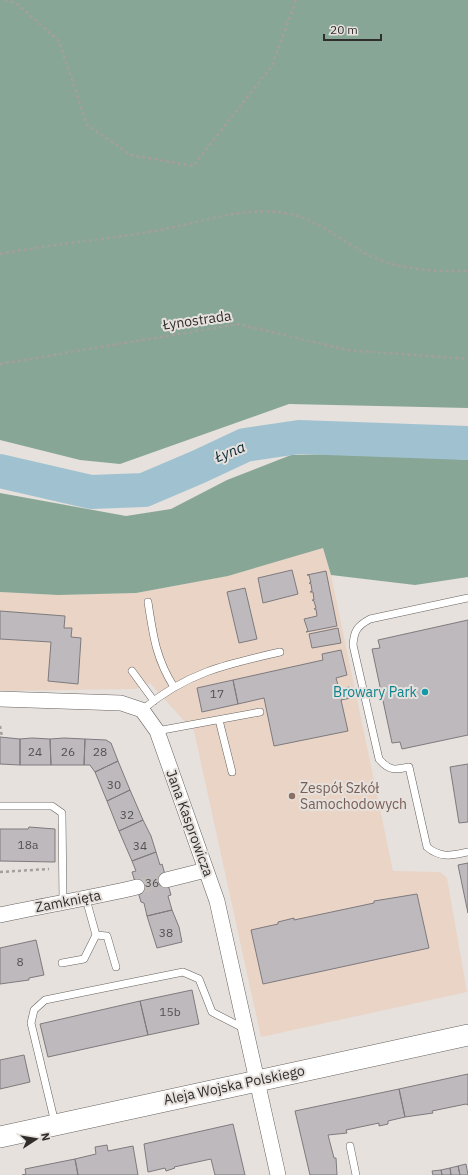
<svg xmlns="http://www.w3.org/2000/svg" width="468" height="1175" font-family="'IBM Plex Sans',sans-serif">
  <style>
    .education { fill: #e9d4c6 }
    .forest { fill: #88a695 }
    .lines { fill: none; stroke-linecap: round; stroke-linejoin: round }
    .river { stroke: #a0c2d0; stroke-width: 34 }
    .building { fill: #bdb9bd; stroke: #7e7a7e }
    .street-tunnel { stroke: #c2bdba; stroke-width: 15; stroke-dasharray: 15 8; stroke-linecap: butt }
    .lane-casing { stroke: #66625f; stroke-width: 8 }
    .street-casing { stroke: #66625f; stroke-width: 16 }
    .secondary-casing { stroke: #66625f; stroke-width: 22 }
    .path { stroke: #a39f9c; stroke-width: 2.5; stroke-dasharray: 3 3; stroke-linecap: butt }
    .lane { stroke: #fff; stroke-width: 7 }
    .street { stroke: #fff; stroke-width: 15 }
    .secondary { stroke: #fff; stroke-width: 21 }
    .culture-dot { fill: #0f9aa8; stroke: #e6e1dd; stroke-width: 1.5 }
    .education-dot { fill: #8d6e63; stroke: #e6e1dd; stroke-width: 1.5 }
    .labels { text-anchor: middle; stroke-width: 4; stroke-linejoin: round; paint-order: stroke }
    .number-label { font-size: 12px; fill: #535151 }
    .street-label { font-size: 14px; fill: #302e2d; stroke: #e6e1dd }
    .culture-label { font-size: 14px; fill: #0d838f; stroke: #e6e1dd; text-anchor: end }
    .education-label { font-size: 14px; fill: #785e54; stroke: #e6e1dd; text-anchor: start }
    .water-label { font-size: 15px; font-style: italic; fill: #0e2e3a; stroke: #e6e1dd }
  </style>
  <rect width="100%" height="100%" fill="#e6e1dd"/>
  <!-- education -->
  <path class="education" d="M323,548L331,575L393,871L440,872L447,878L467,992L261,1037L192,722H185L150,683L136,689L0,691V592L58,595L136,593L228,576Z"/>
  <!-- forest -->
  <path class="forest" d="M0,0H468V408L289,404L120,464L80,460L0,440Z
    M384,453L468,460V577L415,585L331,575L323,548L228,576L136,593L58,595L0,592V493L126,516L171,509L227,480L291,455Z"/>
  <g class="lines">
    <!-- river -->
    <path class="river" d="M0,471L91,492L144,490L198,467L245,445L299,437L468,443"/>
  </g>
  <!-- building -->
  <path class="building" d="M292,570L298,594L263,603L258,578Z
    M326,571L337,626L306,632L308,631L304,619L317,616L316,609H314L316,608L314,601L312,600H314L313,592H310L312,591L311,584L309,583H311L309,575H307Z
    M245,588L257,639L239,643L227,592Z
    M0,611L65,616L64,628H72L71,637L81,638L78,684L48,681L51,642L0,639Z
    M468,620V735L402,749L400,742L392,743L372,649L380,648L378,640Z
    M338,628L341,643L312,648L309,634Z
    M341,650L347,675L336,678L339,689L349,687L351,698L341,700L348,731L274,746L264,698L238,704L233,680L323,660L322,654Z
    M233,680L238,704L202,712L197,688Z
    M0,737L20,739V765L0,764Z
    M32,738L50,739L51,765H20V739Z
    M64,738L85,739L84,765H51L50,739Z
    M85,739L106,740L111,743L118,761L95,772L90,765H84Z
    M118,761L130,790L107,801L95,772Z
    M468,764V822L459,823L450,767Z
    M130,790L143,820L119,831L107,801Z
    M143,820L151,836L156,852L132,861L119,831Z
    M29,827L55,829V862L0,861V829H28Z
    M156,852L160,865L162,864L171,895L168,896L172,910L147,916L144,903L141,902L132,872L136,871L132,861Z
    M468,863V913L458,865Z
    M417,894L429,948L263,984L251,930L278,924V922L294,918V920L374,903V901Z
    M172,910L179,927L182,942L157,948L147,916Z
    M36,940L44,975L29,978V980L0,984V948Z
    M192,990L199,1024L148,1035L140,1001Z
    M140,1001L148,1035L48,1057L40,1024Z
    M24,1055L30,1082L0,1089V1060Z
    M468,1074V1105L466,1104L432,1111L433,1113L405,1117L399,1089Z
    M399,1089L405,1117L388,1121V1124L379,1126V1123L346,1130L347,1133L328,1135L334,1158H336L337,1175H310L295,1111Z
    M233,1124L245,1175H215L211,1159L174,1167L175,1168L166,1171L165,1168L148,1172L144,1144Z
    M107,1145L108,1151L133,1146L138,1175H78L75,1159L96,1154L95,1147Z
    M75,1159L78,1175H22L26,1174L25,1169Z
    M466,1164L468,1175H460L458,1166Z
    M458,1166L460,1175H451L450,1168Z
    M450,1168L451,1175H442L441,1170Z
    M441,1170L442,1175H433L432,1171Z"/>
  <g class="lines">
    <!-- street-tunnel -->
    <path class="street-tunnel" d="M137,887L166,880"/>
    <!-- lane casing -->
    <g class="lane-casing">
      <path id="lane" d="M468,598L370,619C357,626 354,631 353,645L379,759C389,771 395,770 409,767L427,847C440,858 452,856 468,852
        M148,602C153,635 156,659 174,687
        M132,671L154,701
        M142,710C186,673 226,664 280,652
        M219,720L232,772
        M157,731L260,712
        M0,806H52L62,813L63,902
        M96,935L107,936L116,967
        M62,963L84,959L96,935L86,899
        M55,1123L31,1023L34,1010L45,1000L183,972L199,979L212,1012L245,1029
        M350,1146L356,1175"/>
    </g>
    <!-- street casing -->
    <g class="street-casing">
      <path id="street" d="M0,699L121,703L142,710L157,731L217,901L278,1175
        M166,880L206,870
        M0,915C46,905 91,898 137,887"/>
    </g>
    <!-- secondary casing -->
    <g class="secondary-casing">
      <path id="secondary" d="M0,1137L468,1035"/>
    </g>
    <!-- path -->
    <path class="path" d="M5,0L16,3L59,41L87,125L131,155L193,166L272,66L296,0
      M0,254C55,243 110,240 165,229C205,221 249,205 290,214C322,221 344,244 373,257C401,270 437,272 468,271
      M0,364L238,324L347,350L468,359
      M0,726L2,737
      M0,872L49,869"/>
    <!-- lane -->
    <use href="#lane" class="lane"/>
    <!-- street -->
    <use href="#street" class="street"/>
    <!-- secondary -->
    <use href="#secondary" class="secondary"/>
  </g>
  <!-- markers -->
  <circle class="culture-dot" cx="425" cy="692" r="4"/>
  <circle class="education-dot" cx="292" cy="796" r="4"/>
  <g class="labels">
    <!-- number labels -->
    <g class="number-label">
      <text x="217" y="698">17</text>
      <text x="35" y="756">24</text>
      <text x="68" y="756">26</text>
      <text x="100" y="756">28</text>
      <text x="114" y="789">30</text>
      <text x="127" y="819">32</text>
      <text x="28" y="849">18a</text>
      <text x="140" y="850">34</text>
      <text x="152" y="887">36</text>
      <text x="166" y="937">38</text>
      <text x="20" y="966">8</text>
      <text x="170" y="1016">15b</text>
    </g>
    <!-- street labels -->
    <g class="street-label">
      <text transform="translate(197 320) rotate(-8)" y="5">Łynostrada</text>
      <text transform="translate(190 823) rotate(70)" y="5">Jana Kasprowicza</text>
      <text transform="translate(68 901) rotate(-11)" y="5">Zamknięta</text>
      <text transform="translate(234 1085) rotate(-12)" y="5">Aleja Wojska Polskiego</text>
    </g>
    <!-- culture labels -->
    <g class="culture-label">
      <text x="417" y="697">Browary Park</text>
    </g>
    <!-- education labels -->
    <g class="education-label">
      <text x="300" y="793">Zespół Szkół<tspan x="300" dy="16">Samochodowych</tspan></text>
    </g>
    <!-- water labels -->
    <g class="water-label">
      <text transform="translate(230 452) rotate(-22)" y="5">Łyna</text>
    </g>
  </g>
  <!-- north arrow -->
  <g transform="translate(36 1139) rotate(78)" stroke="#e6e1dd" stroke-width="3" paint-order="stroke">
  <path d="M0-3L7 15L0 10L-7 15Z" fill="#302e2d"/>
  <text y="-6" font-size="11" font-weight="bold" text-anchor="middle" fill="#302e2d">N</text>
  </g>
  <!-- scale -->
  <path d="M324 34v6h57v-6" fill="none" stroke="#302e2d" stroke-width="2"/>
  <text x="330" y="34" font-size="12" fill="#302e2d" stroke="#e6e1dd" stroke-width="3" paint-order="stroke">20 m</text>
</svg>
